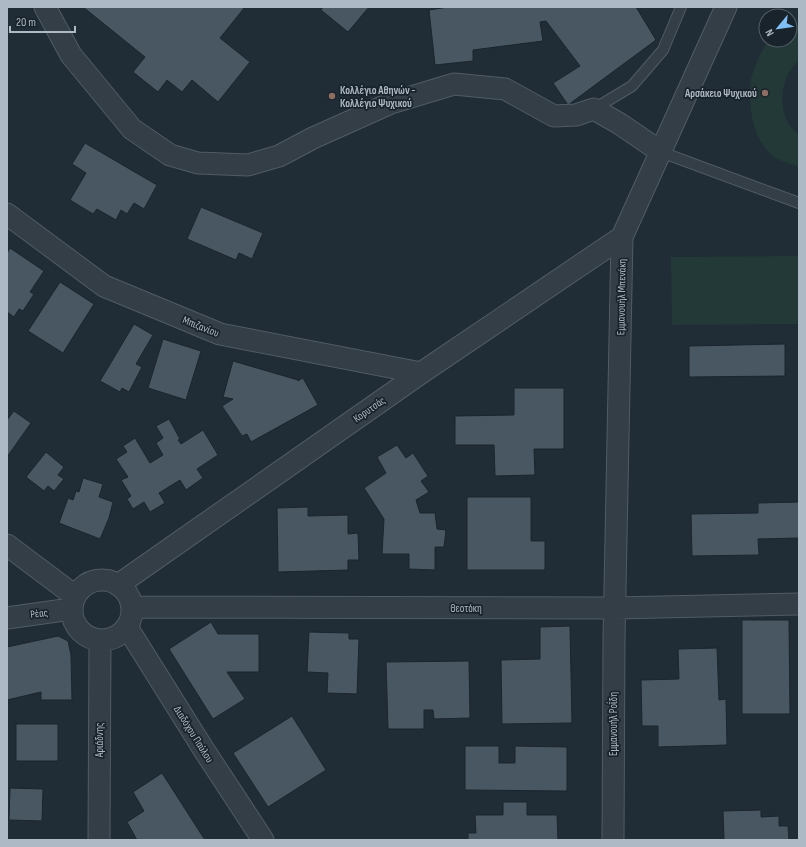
<svg xmlns="http://www.w3.org/2000/svg" width="806" height="847" font-family="'Sofia Sans Condensed',sans-serif">
  <style>
    .green { fill: #233937 }
    .building { fill: #485762; stroke: #1b252d }
    .lines { fill: none; stroke-linecap: round; stroke-linejoin: round }
    .service-casing { stroke: #515c65; stroke-width: 12 }
    .minor-casing { stroke: #515c65; stroke-width: 23 }
    .service { stroke: #333e47; stroke-width: 10 }
    .minor { stroke: #333e47; stroke-width: 21 }
    .education-dot { fill: #8d6e63; stroke: #19232b; stroke-width: 1.5 }
    .labels { text-anchor: middle; stroke-width: 3.5; stroke-linejoin: round; paint-order: stroke }
    .poi-label { font-size: 11px; font-weight: bold; fill: #adb9c4; stroke: #19232b; text-anchor: start }
    .street-label { font-size: 11px; fill: #adb9c4; stroke: #19232b }
  </style>
  <rect width="100%" height="100%" fill="#202c36"/>
  <!-- green -->
  <path class="green" d="M799,24V61C781,74 777,108 790,126C793,129 796,132 799,135V167C792,164 783,162 776,158C753,144 747,105 751,80C752,72 760,53 765,46C767,44 770,42 772,40H790V29Z
    M799,256V324L672,325L671,257Z"/>
  <!-- building -->
  <path class="building" d="M83,7H245L220,38L250,62L218,102L192,80L182,92L167,80L158,92L133,72L145,57Z
    M323,7H369L348,32L321,10Z
    M448,7H636L656,40L568,105L553,83L580,66L546,21L540,22L543,41L473,50V61L435,65L429,10Z
    M85,143L157,185L144,209L134,203L127,214L121,210L116,220L97,209L93,214L70,200L86,173L72,164Z
    M201,207L263,233L252,259L239,253L236,260L187,239Z
    M10,248L44,271L30,292L34,294L23,311L19,309L14,317L7,312V253Z
    M60,282L94,304L63,353L28,331Z
    M134,324L153,335L136,364L142,367L129,392L122,388L120,392L100,381Z
    M163,339L201,351L186,400L148,388Z
    M785,344V376L689,377V346Z
    M233,361L298,380V381L303,378L318,405L251,442L247,434L242,436L222,406L233,399L223,397Z
    M514,388H564V449H534L535,475L495,476L494,445H455V416L514,415Z
    M14,411L31,423L7,457V420Z
    M169,419L180,439L178,440L181,444L203,430L218,455L197,469L203,478L186,490L180,480L159,493L165,503L150,512L144,502L133,509L127,499L131,496L121,480L128,477L116,459L127,452L123,446L135,438L150,463L163,455L156,443L163,438L156,426Z
    M397,445L406,458L413,453L428,476L421,481L429,492L416,500L420,513H435L437,529L446,530L444,547H435V570L409,569V554H382L384,519L364,488L386,473L377,457Z
    M46,452L64,467L58,475L64,479L54,491L48,486L44,491L26,477Z
    M83,478L103,484L99,497L113,502L109,518L100,539L59,523L68,498L73,500L76,491L79,492Z
    M467,497H531V541H545V570H467Z
    M799,502V538L758,539L759,555L692,556L691,514L758,513V503Z
    M308,507V516L348,515V534L358,533L359,560H348V570L278,572L277,508Z
    M742,620H789L790,714H742Z
    M211,622L218,634H259V672H227L245,699L213,719L169,649Z
    M570,626L572,723L502,724L501,660L540,659V627Z
    M309,632L349,633V639H359L357,694L327,693L328,673L307,672Z
    M58,636L68,641L71,655L72,700H41V692L7,700V647Z
    M717,648L719,700L726,699L727,745L658,747V726H642L641,680L679,679L678,649Z
    M469,661L470,718L434,719L433,710H424V729H388L386,662Z
    M292,716L326,770L268,807L233,753Z
    M16,724H58V761H16Z
    M465,746H499V763H515V746L567,747V791L465,790Z
    M162,773L205,840H137L127,822L144,811L133,792Z
    M10,788L43,789L42,821L9,820Z
    M503,802H527V815H557L558,840H468V833H476L475,815H503Z
    M761,810V817L779,816V826H788L789,840H724L723,811Z"/>
  <g class="lines">
    <!-- service casing -->
    <g class="service-casing">
      <path id="service" d="M594,109L632,86L663,50L681,7
        M661,152L799,203"/>
    </g>
    <!-- minor casing -->
    <g class="minor-casing">
      <path id="minor" d="M45,7L71,55L132,129L170,155L198,163L248,165L279,156L313,138L391,103L454,84L505,89L554,116L576,115L594,109L620,124L661,152
        M7,214L104,286L220,334L421,373
        M7,545L75,596
        M72 610a30 30 0 1 1 60 0a30 30 0 1 1-60 0Z
        M118,585L421,373L622,237
        M132,607L615,608L799,604
        M7,618L71,609
        M127,627L204,750L263,840
        M99,840L100,641
        M613,840L614,639L622,237L726,7"/>
    </g>
    <!-- service -->
    <use href="#service" class="service"/>
    <!-- minor -->
    <use href="#minor" class="minor"/>
  </g>
  <!-- markers -->
  <g class="education-dot">
    <circle cx="765" cy="93" r="4"/>
    <circle cx="332" cy="96" r="4"/>
  </g>
  <g class="labels">
    <!-- poi labels -->
    <g class="poi-label">
      <text x="340" y="94">Κολλέγιο Αθηνών -<tspan x="340" dy="13">Κολλέγιο Ψυχικού</tspan></text>
      <text x="757" y="97" text-anchor="end">Αρσάκειο Ψυχικού</text>
    </g>
    <!-- street labels -->
    <g class="street-label">
      <text transform="translate(621 297) rotate(-89)" y="4">Εμμανουήλ Μπενάκη</text>
      <text transform="translate(201 326) rotate(22)" y="4">Μπιζανίου</text>
      <text transform="translate(369 409) rotate(-35)" y="4">Κορυτσάς</text>
      <text x="466" y="612">Θεοτόκη</text>
      <text transform="translate(39 613) rotate(-7)" y="4">Ρέας</text>
      <text transform="translate(613 724) rotate(-90)" y="4">Εμμανουήλ Ροΐδη</text>
      <text transform="translate(194 734) rotate(58)" y="4">Διαδόχου Παύλου</text>
      <text transform="translate(99 740) rotate(-90)" y="4">Αριάδνης</text>
    </g>
  </g>
  <!-- border -->
  <rect width="806" height="847" fill="none" stroke="#adb9c4" stroke-width="16"/>
  <!-- north arrow -->
  <g transform="translate(778 28) rotate(241)"><circle r="19" fill="#19232b" stroke="#545f68"/>
  <path d="M0-3L7 15L0 10L-7 15Z" fill="#80bef6"/>
  <text y="-6" font-size="11" font-weight="bold" text-anchor="middle" fill="#adb9c4">N</text>
  </g>
  <!-- scale -->
  <path d="M10 26v6h65v-6" fill="none" stroke="#adb9c4" stroke-width="2"/>
  <text x="16" y="26" font-size="12" fill="#adb9c4" stroke="#19232b" stroke-width="3" paint-order="stroke">20 m</text>
</svg>
